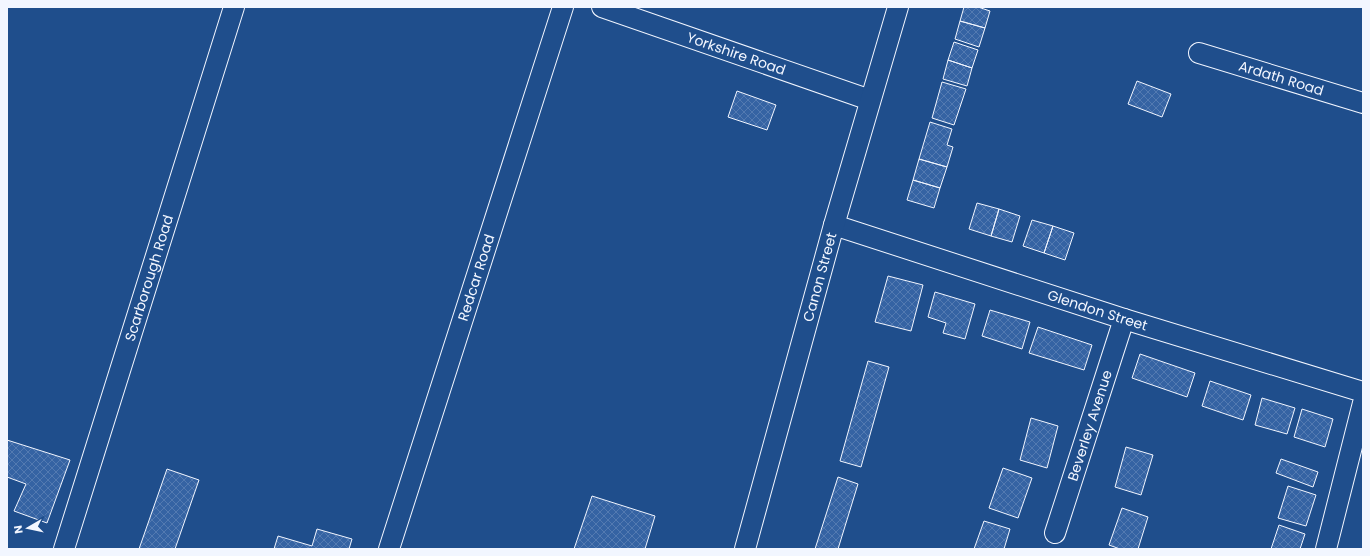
<svg xmlns="http://www.w3.org/2000/svg" width="1370" height="556" font-family="Poppins,sans-serif">
  <style>
    .building { fill: url(#building-cross-hatch); stroke: #f2f6ff }
    .lines { fill: none; stroke-linecap: round; stroke-linejoin: round }
    .street-casing { stroke: #f2f6ff; stroke-width: 22 }
    .street { stroke: #1f4e8c; stroke-width: 20 }
    .labels { text-anchor: middle; stroke-width: 3; stroke-linejoin: round; paint-order: stroke }
    .street-label { font-size: 14px; fill: #f2f6ff; stroke: #1f4e8c }
  </style>
  <defs>
    <pattern id="building-cross-hatch" width="8" height="8" patternUnits="userSpaceOnUse"><rect width="8" height="8" fill="#3563a3"/><path d="M0 0l8 8M0 8l8-8" fill="none" stroke="#537ab1"/></pattern>
  </defs>
  <rect width="100%" height="100%" fill="#1f4e8c"/>
  <!-- building -->
  <path class="building" d="M964,7H978L990,11L985,28L960,21Z
    M960,21L985,28L979,47L955,39Z
    M954,42L978,50L972,68L948,60Z
    M948,60L972,68L967,86L943,79Z
    M1137,81L1171,94L1162,117L1128,104Z
    M942,82L966,89L954,125L932,118Z
    M737,91L776,105L767,130L728,117Z
    M930,122L952,129L947,145L953,147L947,167L919,159Z
    M919,159L947,167L940,188L913,180Z
    M913,180L940,188L934,208L907,200Z
    M977,203L999,209L991,236L969,229Z
    M999,209L1020,216L1012,242L991,236Z
    M1032,220L1053,226L1044,253L1023,246Z
    M1053,226L1074,233L1065,260L1044,253Z
    M888,276L923,285L911,331L875,322Z
    M935,292L975,304L965,339L943,333L946,323L928,317Z
    M990,310L1030,322L1022,349L982,336Z
    M1038,327L1092,345L1084,370L1029,353Z
    M1140,354L1195,373L1187,397L1132,378Z
    M868,361L889,367L861,467L840,461Z
    M1210,381L1251,395L1243,420L1202,406Z
    M1262,398L1295,408L1287,434L1255,425Z
    M1302,409L1333,419L1325,447L1294,437Z
    M1031,418L1058,426L1047,468L1020,460Z
    M7,440L70,460L47,523L14,511L26,484L7,477Z
    M1126,447L1153,455L1141,495L1115,487Z
    M1281,459L1318,472L1313,487L1276,473Z
    M1003,468L1032,478L1018,518L989,508Z
    M167,469L199,480L175,549H139Z
    M838,477L858,484L838,549H815Z
    M1288,486L1316,495L1306,526L1278,518Z
    M592,496L655,516L645,549H574Z
    M1122,508L1148,517L1138,549H1120L1109,545Z
    M984,521L1010,529L1004,549H974Z
    M1279,525L1305,534L1300,549H1271Z
    M317,529L352,539L349,549H274L278,536L312,546Z"/>
  <g class="lines">
    <!-- street casing -->
    <g class="street-casing">
      <g id="street">
        <path id="s1" d="M602,7L870,100"/>
        <path id="s2" d="M1199,53L1363,103"/>
        <path id="s3" d="M834,225L1124,319L1363,392"/>
        <path id="s4" d="M1055,533L1124,319"/>
        <path id="s5" d="M64,549L234,7"/>
        <path id="s6" d="M389,549L563,7"/>
        <path id="s7" d="M745,549L834,225L898,7"/>
        <path d="M1326,549L1363,403"/>
      </g>
    </g>
    <!-- street -->
    <use href="#street" class="street"/>
  </g>
  <g class="labels">
    <!-- street labels -->
    <g class="street-label">
      <text dy="5" stroke="none"><textPath href="#s1" startOffset="142">Yorkshire Road</textPath></text>
      <text dy="5" stroke="none"><textPath href="#s2" startOffset="86">Ardath Road</textPath></text>
      <text dy="5" stroke="none"><textPath href="#s7" startOffset="282">Canon Street</textPath></text>
      <text dy="5" stroke="none"><textPath href="#s5" startOffset="284">Scarborough Road</textPath></text>
      <text dy="5" stroke="none"><textPath href="#s6" startOffset="285">Redcar Road</textPath></text>
      <text dy="5" stroke="none"><textPath href="#s3" startOffset="277">Glendon Street</textPath></text>
      <text dy="5" stroke="none"><textPath href="#s4" startOffset="113">Beverley Avenue</textPath></text>
    </g>
  </g>
  <!-- border -->
  <rect width="1370" height="556" fill="none" stroke="#f2f6ff" stroke-width="16"/>
  <!-- north arrow -->
  <g transform="translate(28 528) rotate(261)" stroke="#1f4e8c" stroke-width="3" paint-order="stroke">
  <path d="M0-3L7 15L0 10L-7 15Z" fill="#f2f6ff"/>
  <text y="-6" font-size="11" font-weight="bold" text-anchor="middle" fill="#f2f6ff">N</text>
  </g>
</svg>
